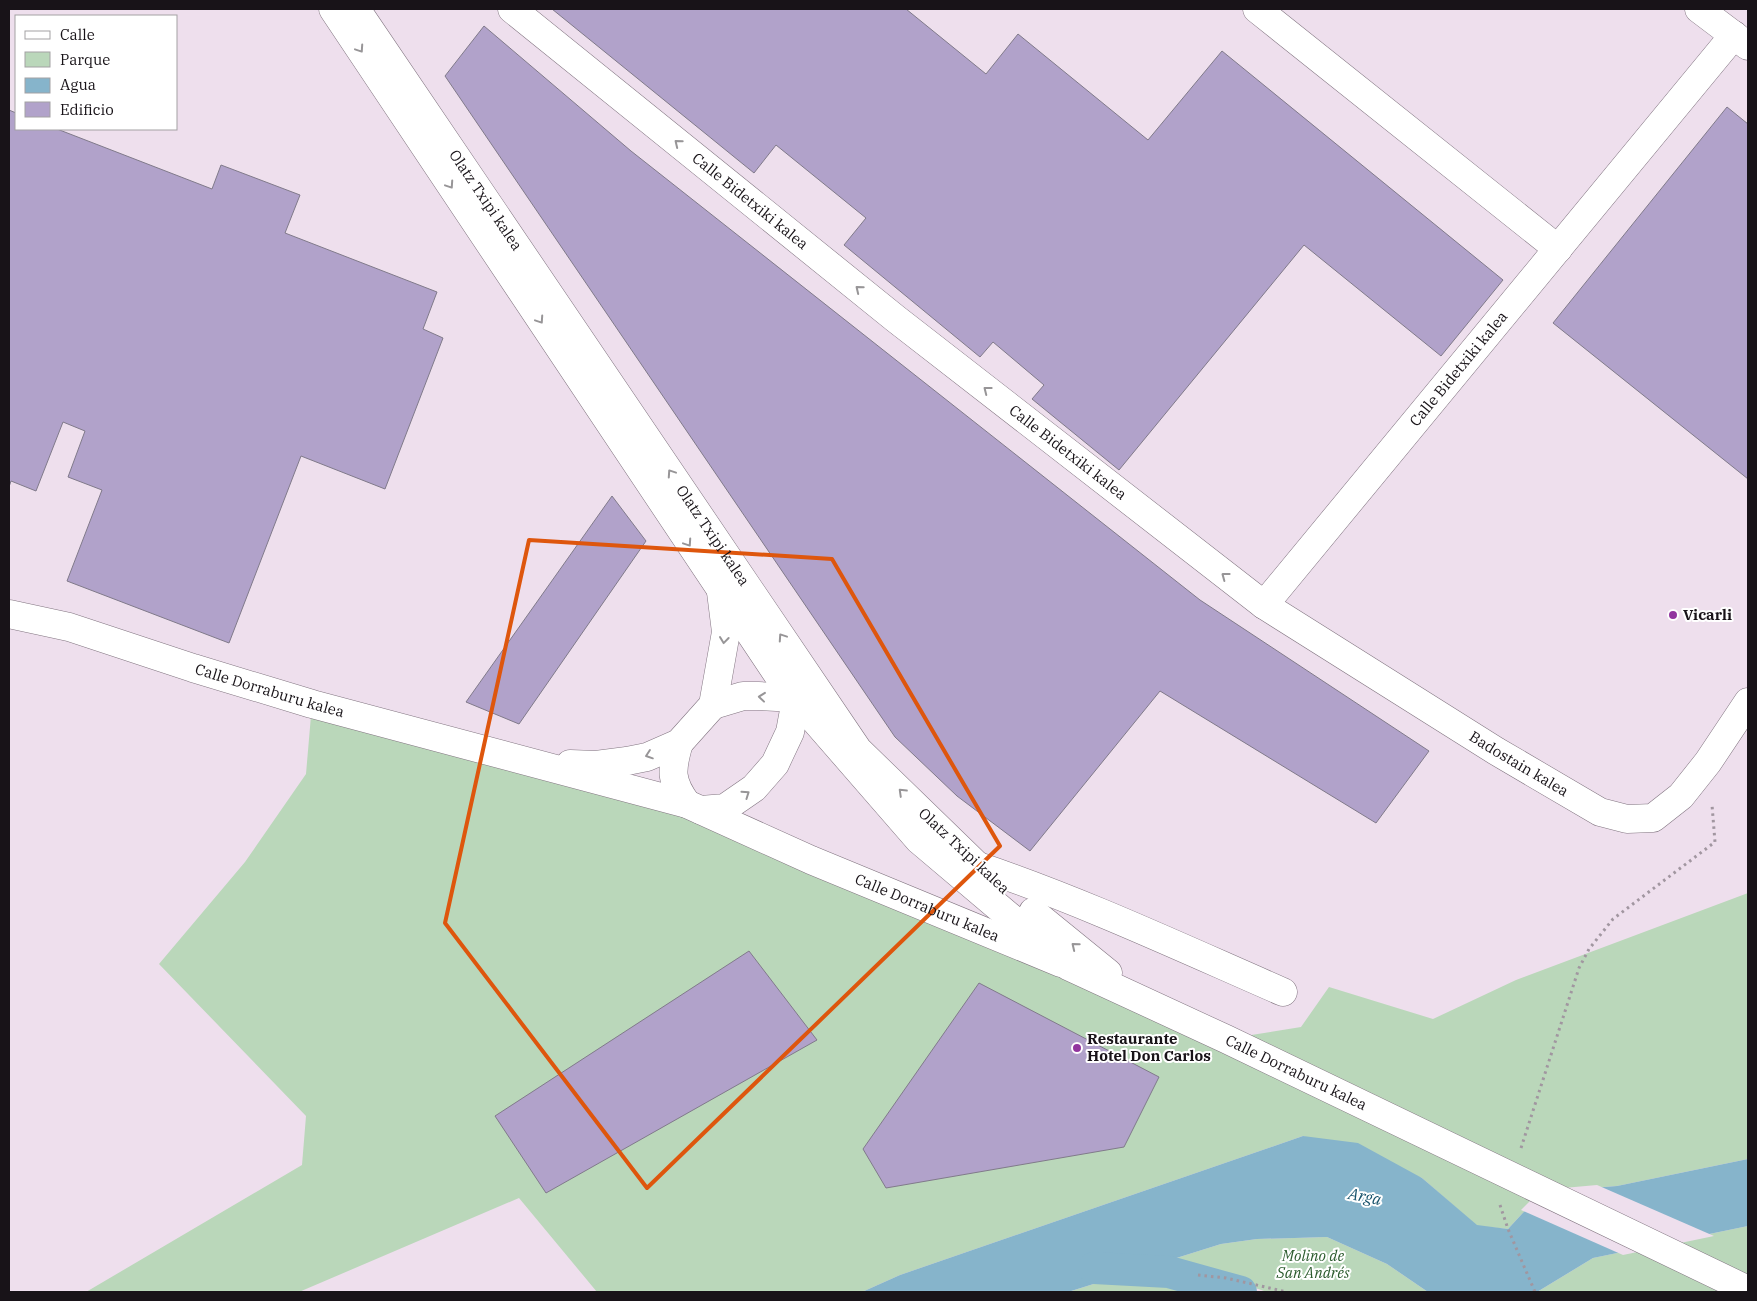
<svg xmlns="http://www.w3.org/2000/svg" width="1757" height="1301" font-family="'IBM Plex Serif',serif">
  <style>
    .green { fill: #bad7ba }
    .water { fill: #86b4cb }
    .pier { fill: #eedfed }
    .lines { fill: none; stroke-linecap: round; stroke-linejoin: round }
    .canal { stroke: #86b4cb; stroke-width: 32 }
    .building { fill: #b1a2ca; stroke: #807a8a }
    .minor-casing { stroke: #827581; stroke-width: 29 }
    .major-casing { stroke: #827581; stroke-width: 29 }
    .path { stroke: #a196a0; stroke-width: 3; stroke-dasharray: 2.5 4; stroke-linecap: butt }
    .minor { stroke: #fff; stroke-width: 28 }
    .major { stroke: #fff; stroke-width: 28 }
    .oneway { stroke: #979597 }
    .marked { fill: none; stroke: #de560d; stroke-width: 4; stroke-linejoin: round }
    .poi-dot { fill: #92359f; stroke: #fff; stroke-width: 2 }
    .labels { text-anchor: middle; stroke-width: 4; stroke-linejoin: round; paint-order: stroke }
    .street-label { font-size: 15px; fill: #181318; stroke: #fff }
    .poi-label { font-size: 15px; font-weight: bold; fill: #181318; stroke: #fff; text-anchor: start }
    .park-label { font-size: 15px; font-style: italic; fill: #2a5a2c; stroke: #fff }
    .water-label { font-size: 16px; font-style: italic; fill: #15516a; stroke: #fff }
  </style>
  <rect width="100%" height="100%" fill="#eedfed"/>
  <!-- green -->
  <path class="green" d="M312,704L687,804L1226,1039L1301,1027L1329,987L1433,1019L1516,980L1748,893V1159L1617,1186L1542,1192L1508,1229L1477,1226L1422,1178L1303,1136L900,1275L862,1292H597L519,1198L299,1292H86L302,1165L306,1116L159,964L245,862L306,774Z
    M1748,1226V1292H1537L1593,1258Z
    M1327,1237L1387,1264L1428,1292H1267L1226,1278L1198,1275L1205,1265L1198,1274L1162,1275L1217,1292H1068L1221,1244L1257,1239Z"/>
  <!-- water -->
  <path class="water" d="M1303,1136L1358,1143L1422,1178L1477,1225L1508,1229L1542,1192L1617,1186L1748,1159V1226L1593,1258L1537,1292H1428L1387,1264L1327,1237L1257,1239L1221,1244L1068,1292H862L900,1275Z"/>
  <!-- pier -->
  <path class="pier" d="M1597,1185L1714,1236L1623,1255L1521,1210L1541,1190Z"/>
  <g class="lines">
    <!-- canal -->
    <path class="canal" d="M1094,1268L1169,1272L1241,1292"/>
  </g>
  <!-- building -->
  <path class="building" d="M552,9H906L986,74L1018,34L1148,140L1222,51L1503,280L1441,356L1304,245L1119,470L1032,399L1044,385L993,342L980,357L844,245L866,218L776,145L754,173Z
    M484,26L631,151L1200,600L1429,751L1376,823L1160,691L1030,851L957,796L895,737L445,76Z
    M1727,107L1748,124V479L1553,323Z
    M9,110L16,113V129H57L212,189L221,165L300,195L285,233L437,292L423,329L443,338L385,489L301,456L229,643L67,581L102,490L68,477L85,431L63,422L36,491L11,481L9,487Z
    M612,496L646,541L519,724L466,702Z
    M749,951L817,1040L546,1193L495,1116Z
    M979,983L1159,1077L1124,1147L886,1188L863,1149Z"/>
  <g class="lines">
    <!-- minor casing -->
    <g class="minor-casing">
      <g id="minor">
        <path id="s1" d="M512,9L896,319L1264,605L1496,751L1600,812L1627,819L1653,818L1681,796L1708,762L1748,702"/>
        <path d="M1257,9L1558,249"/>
        <path d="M1699,9L1748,46"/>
        <path id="s2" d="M1264,605L1734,35"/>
        <path id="s3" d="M9,614L69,627L193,668L312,704L687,804L811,860L1061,963"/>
        <path d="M713,705L743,696H758L796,698L812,707"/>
        <path d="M679,743C671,770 670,781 687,804"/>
        <path d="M570,764L596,765L627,761L647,757L679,743L713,705L726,632L721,592"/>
        <path d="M701,810L725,808L754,788L775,764L790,732L800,678"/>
        <path d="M978,866C1082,901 1182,948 1283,992"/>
      </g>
    </g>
    <!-- major casing -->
    <g class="major-casing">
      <g id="major">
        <path id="s4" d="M333,9L786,687L919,840L1068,966L1226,1039L1748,1290"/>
        <path id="s5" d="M356,9L858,750L995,883"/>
        <path d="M1033,912L1108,973"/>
      </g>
    </g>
    <!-- path -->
    <path class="path" d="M1521,1148L1579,968L1589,949L1613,919L1715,842L1712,805
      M1500,1205L1508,1229L1535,1292
      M1198,1275L1226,1278L1287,1292"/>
    <!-- minor -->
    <use href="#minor" class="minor"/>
    <!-- major -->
    <use href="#major" class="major"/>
  </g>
  <!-- one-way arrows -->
  <defs><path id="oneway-chevron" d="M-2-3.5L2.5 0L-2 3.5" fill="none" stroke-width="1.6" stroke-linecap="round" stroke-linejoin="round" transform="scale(1.25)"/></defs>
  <g class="oneway">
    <use href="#oneway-chevron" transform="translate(360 49) rotate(56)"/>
    <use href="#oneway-chevron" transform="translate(678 143) rotate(-141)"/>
    <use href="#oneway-chevron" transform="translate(450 185) rotate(56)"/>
    <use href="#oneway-chevron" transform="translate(859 289) rotate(-141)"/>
    <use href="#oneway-chevron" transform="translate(540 320) rotate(56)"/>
    <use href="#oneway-chevron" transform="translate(987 390) rotate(-142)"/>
    <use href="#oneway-chevron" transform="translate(671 473) rotate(-124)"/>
    <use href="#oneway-chevron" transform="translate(688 543) rotate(56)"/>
    <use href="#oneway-chevron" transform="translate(1225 576) rotate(-143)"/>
    <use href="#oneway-chevron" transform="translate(782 637) rotate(-124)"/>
    <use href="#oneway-chevron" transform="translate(724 640) rotate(97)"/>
    <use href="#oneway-chevron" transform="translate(762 697) rotate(-174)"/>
    <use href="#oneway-chevron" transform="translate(649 755) rotate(161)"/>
    <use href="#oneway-chevron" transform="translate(902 792) rotate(-136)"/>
    <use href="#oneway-chevron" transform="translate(746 794) rotate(-35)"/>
    <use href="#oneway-chevron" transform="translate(1075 946) rotate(-141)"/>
  </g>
  <!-- marked area -->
  <path class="marked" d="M529,540L832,559L1000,846L647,1188L445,923Z"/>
  <!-- markers -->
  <g class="poi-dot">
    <circle cx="1673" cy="615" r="5"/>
    <circle cx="1077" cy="1048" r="5"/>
  </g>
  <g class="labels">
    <!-- street labels -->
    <g class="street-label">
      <text dy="5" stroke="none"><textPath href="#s5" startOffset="231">Olatz Txipi kalea</textPath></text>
      <text dy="5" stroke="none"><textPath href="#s1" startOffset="306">Calle Bidetxiki kalea</textPath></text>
      <text dy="5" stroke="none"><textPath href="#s2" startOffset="306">Calle Bidetxiki kalea</textPath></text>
      <text dy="5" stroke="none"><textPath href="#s1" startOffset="711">Calle Bidetxiki kalea</textPath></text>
      <text dy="5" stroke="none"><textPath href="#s5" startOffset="636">Olatz Txipi kalea</textPath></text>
      <text dy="5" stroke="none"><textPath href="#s3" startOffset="272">Calle Dorraburu kalea</textPath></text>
      <text dy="5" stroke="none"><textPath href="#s1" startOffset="1260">Badostain kalea</textPath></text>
      <text transform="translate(964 851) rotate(43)" y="5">Olatz Txipi kalea</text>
      <text dy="5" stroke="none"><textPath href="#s3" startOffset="966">Calle Dorraburu kalea</textPath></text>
      <text dy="5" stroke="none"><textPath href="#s4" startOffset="1465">Calle Dorraburu kalea</textPath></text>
    </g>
    <!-- poi labels -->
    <g class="poi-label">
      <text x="1683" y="620">Vicarli</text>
      <text x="1087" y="1044">Restaurante<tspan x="1087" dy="17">Hotel Don Carlos</tspan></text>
    </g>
    <!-- park labels -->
    <g class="park-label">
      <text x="1313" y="1261">Molino de<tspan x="1313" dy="17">San Andrés</tspan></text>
    </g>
    <!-- water labels -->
    <g class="water-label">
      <text transform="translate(1365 1196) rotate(11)" y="6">Arga</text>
    </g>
  </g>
  <!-- border -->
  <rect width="1757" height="1301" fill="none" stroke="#181318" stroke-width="20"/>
  <!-- legend -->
  <rect x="15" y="15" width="162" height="115" fill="#ffffff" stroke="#a3a1a3"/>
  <rect x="25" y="31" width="25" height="8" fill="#ffffff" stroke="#a3a1a3"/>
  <text x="60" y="40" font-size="15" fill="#181318">Calle</text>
  <rect x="25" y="52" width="25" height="15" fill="#bad7ba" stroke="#a3a1a3"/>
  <text x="60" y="65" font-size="15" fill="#181318">Parque</text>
  <rect x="25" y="78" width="25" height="15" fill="#86b4cb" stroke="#a3a1a3"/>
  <text x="60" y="90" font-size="15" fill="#181318">Agua</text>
  <rect x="25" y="102" width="25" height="15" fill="#b1a2ca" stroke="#a3a1a3"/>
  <text x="60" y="115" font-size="15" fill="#181318">Edificio</text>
</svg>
